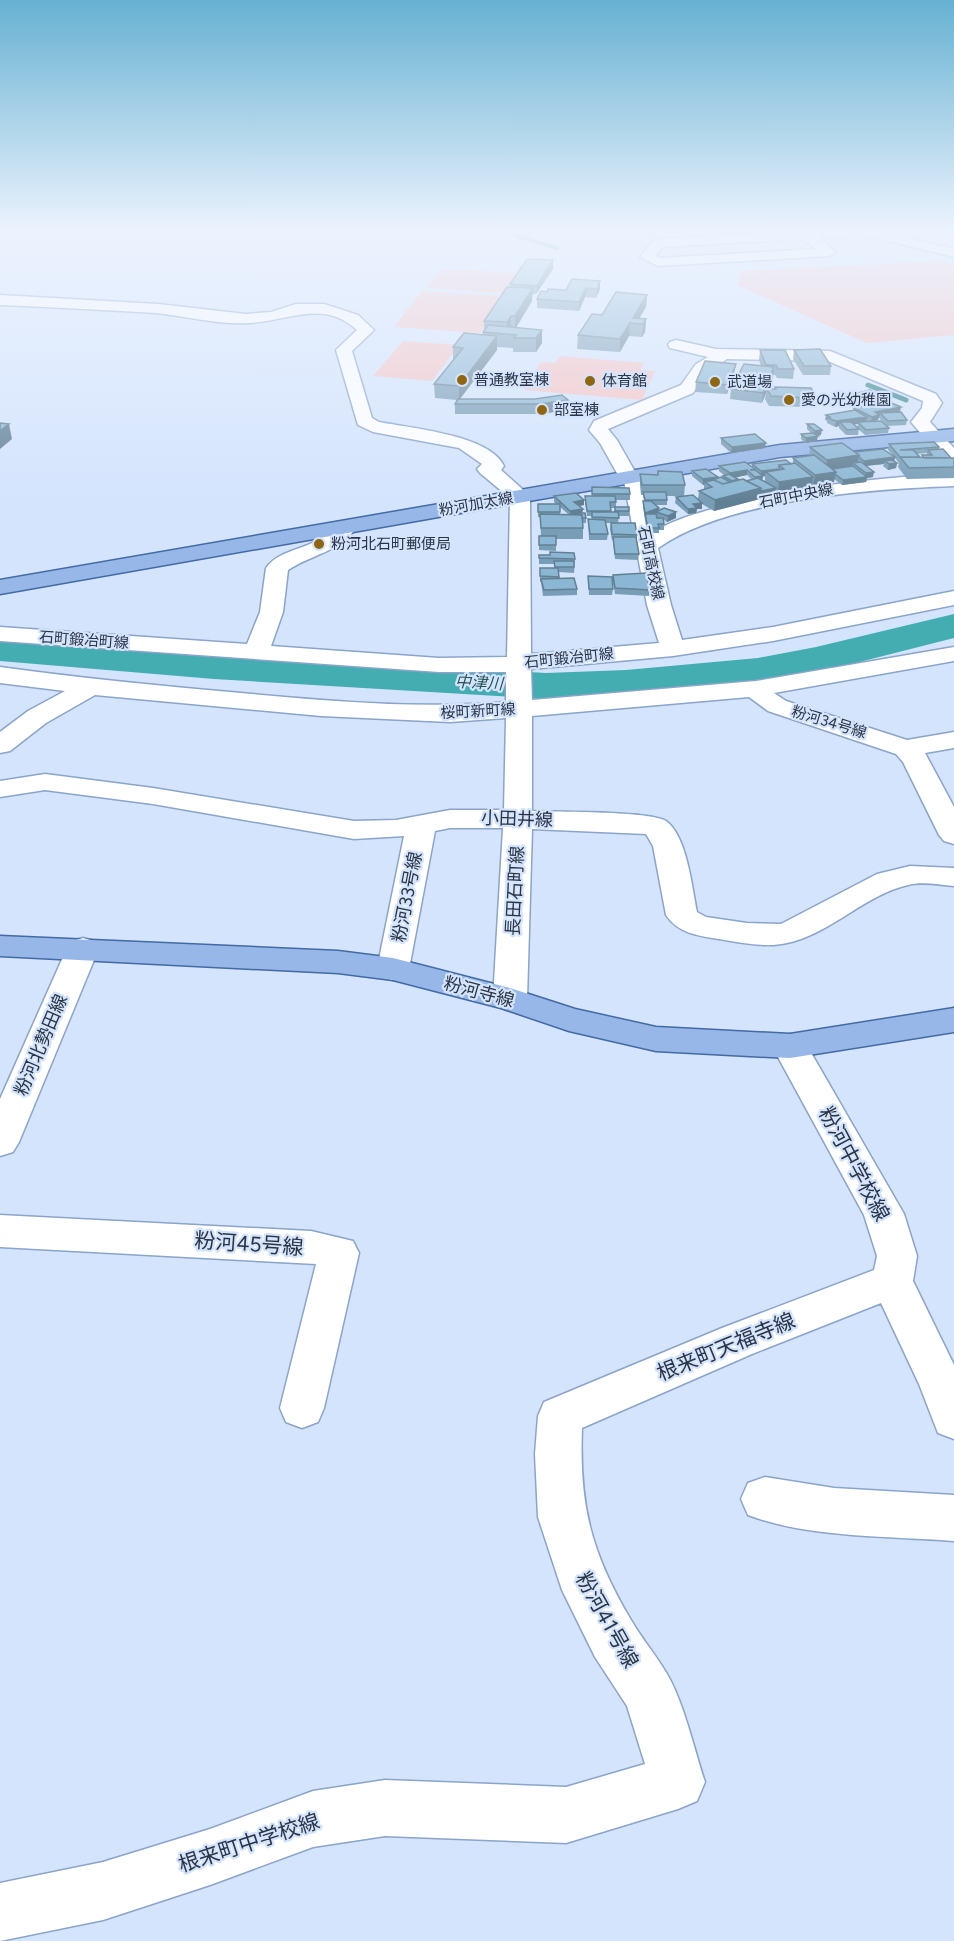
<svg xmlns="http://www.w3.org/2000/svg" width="954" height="1941" font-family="Figtree,'Noto Sans JP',sans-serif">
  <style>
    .green { fill: #f5c4c4 }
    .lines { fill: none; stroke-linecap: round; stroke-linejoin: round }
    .stream-far1 { stroke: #3c8990; stroke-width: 4 }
    .stream { stroke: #3c8990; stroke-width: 5 }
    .river { fill: #43adb1; fill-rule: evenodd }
    .minor-casing { stroke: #8aa4ca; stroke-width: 3 }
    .major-casing { stroke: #436aa4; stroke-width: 3 }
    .minor { fill: #fff; fill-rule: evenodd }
    .major { fill: #96b7e8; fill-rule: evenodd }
    .wall { fill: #789db6; fill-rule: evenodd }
    .shaded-wall { fill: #628094 }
    .building { fill: #8cb7d4; stroke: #628094; stroke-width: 1.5 }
    .poi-dot { fill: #916610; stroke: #d4e4fd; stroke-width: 2 }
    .labels { text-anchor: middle; stroke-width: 4.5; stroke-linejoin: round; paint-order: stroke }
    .far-poi-label { font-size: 15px; fill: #2a3444; stroke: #d4e4fd; text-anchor: start }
    .far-street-label { font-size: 15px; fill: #2a3444; stroke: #d4e4fd }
    .far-water-label { font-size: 16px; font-style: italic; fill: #265455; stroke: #d4e4fd }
    .street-label { font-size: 18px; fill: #2a3444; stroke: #d4e4fd }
    .near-street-label { font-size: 21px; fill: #2a3444; stroke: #d4e4fd }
  </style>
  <rect width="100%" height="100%" fill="#d4e4fd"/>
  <!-- green -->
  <path class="green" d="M941,261L954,265V335L867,343L737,285L743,271Z
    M442,269L517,273L504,293L427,288Z
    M422,291L503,296L480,333L394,327Z
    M403,341L459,345L432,381L373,376Z
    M560,356L644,363L641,370L655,371L642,400L524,390L541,362L555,363Z"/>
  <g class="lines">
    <!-- stream-far1 -->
    <path class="stream-far1" d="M514,229L516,236L557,248"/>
    <!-- stream -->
    <path class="stream" d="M868,385L906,400"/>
    <!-- river -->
    <path class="river" d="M954,614V638L816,673L758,684L626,696L546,699L214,679L0,661V635L214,653L546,673L626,670L758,658L816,647Z"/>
    <!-- minor casing -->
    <g class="minor-casing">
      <path id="minor" d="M831,229H872L954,249V257L865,235L819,238L836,252L829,256L658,266L640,257L654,240L659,239ZM803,239L816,249L660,258L655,256L663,247Z
        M0,295L158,304L246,314L271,312L296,304H324L358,315L374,330L352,351L372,418L379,422C410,428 490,435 504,466L501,470L530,496L531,654L659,643L647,605L623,476L618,475L600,443L589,430L594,421L681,385L696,364L708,357L670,348L668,345L670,342L676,340L716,349L830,351L936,394L942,403L930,422L954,448V466L947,464L911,422L922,408L923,401L828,361L727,359L708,372L693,393L608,429L617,440L634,470L640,472L643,476L655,531C681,516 712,509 741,502C811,485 882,477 954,474V486C870,489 728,499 658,548L671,605L682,640L773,627L954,591V605L773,641L673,656L531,669L532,700L756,681L954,647V661L774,693L786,701L907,740L954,732V748L925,753L954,807V844L944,841L939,835L903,762L896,754L768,711L749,697L532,716V811C557,812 651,811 666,821C687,836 692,888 697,912L706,917L747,923L781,924L877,874L910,866L954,868V886C939,885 923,881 908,885C860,896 825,941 774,945C755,946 737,942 719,939C698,936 678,933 666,915L653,846L646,834L532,829L527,999L522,1007L510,1010L498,1007L493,999L503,828H450L435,831L409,969L405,977L393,980L381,977L377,969L404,836L354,839L153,804L45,790L0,797V781L45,774L153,788L354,821L396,820L450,810H504L506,718L450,722L321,716L95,695L46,723L10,751L0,753V732L28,711L65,691L0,683V667C80,678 160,686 241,693C329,701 417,709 506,702V672H439L0,641V627L247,644L260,612L266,568C277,552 300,550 316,541C324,537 331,527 338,523C343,521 348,522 352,524L356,528C338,553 312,554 288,570L283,612L271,646L439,658L507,657L510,498L480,473L477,469L482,464L459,448L373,432L358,425L336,350L357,330C323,298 286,322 248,323C218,325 186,316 156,313C104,310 52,307 0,305Z
        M83,938L94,941L99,948L19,1142L13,1152L0,1156V1099L67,948L72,941Z
        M790,1034L802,1037L904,1214L917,1256L913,1281L954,1365V1439L938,1433L919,1384L881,1303L752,1354L582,1428C579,1505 591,1553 631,1620C642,1639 656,1655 667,1674C684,1703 694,1749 705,1782L697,1801L678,1809L566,1843L385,1836L313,1847L210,1885L103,1920L0,1941V1883L103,1862L210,1829L313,1791L385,1780L566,1787L645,1764L627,1706L595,1657L562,1590L538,1517L535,1454L538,1416L544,1402L722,1328L874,1270L877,1256L864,1215L772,1046L778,1037Z
        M0,1215L311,1231L353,1241L359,1253L324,1408L318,1422L302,1428L286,1422L280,1408L316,1264L0,1247Z
        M765,1477L834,1488L954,1495V1541C890,1536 808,1538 748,1515L741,1499L748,1483Z"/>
    </g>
    <!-- major casing -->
    <g class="major-casing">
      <path id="major" d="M954,429V441L780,457L0,594V580L780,445Z
        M0,936L338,951L393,958L510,988L575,1009L656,1027L790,1034L954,1008V1032L790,1058L656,1051L569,1031L501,1008L393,980L338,973L0,956Z"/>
    </g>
    <!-- minor -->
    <use href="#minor" class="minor"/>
    <!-- major -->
    <use href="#major" class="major"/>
  </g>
  <!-- wall -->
  <path class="wall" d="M553,260V269L536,294H532V301L516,328L542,330V343L536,352H513V348L497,347V350L460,399H535L568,410L540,414H455V404L457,400L435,398L434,384L453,361V347L483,335V332L484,331V321L510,287V284Z
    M572,279L600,289L596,298L585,297L579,311L537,308V299L547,292L566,290Z
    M647,295L646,307L639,318L646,319L645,332L642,337L629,336L620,352L577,349L578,335L602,315Z
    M760,350L794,369L793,379L777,378L775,375H773L768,389H774L775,387L815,395L813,405H808L807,407L769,406L765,399L766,393L762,403L730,399L731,389L761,366L759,360Z
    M794,350L831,366L830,375H803L793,359Z
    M736,364L734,373L727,394L695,392L696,382Z
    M845,396H884L883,401L858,407L844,401Z
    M854,408L900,412L907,420L906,425L887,426L879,418V416L878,420L873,421L889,428L888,433L865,435L857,428L858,424H854L859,429L858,435H846L839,428V426L835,427L827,423V421L825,420L826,415L853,410Z
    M807,424L821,435L817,436V441L805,443L801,439V434L811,433L807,429Z
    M721,438L765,448L731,453L721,444Z
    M889,444L939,447V449L951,458H954V478L907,479L898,467L899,463L895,458L894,462L897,463L896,468L888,470L883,466L884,464L866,466L873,477L867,478L866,482L842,485L834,479V482L812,485V488L778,493L775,491V493L760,496V499L714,511L702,504V509H697L696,513L688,514L675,503L676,497L698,499L699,491L704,489V485H703L692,476V471L718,478H723V476H725L719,471V466H752V464H793V458L809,456L810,447L855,452L893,455L888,450ZM927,453V455H922V457H920L916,454ZM747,475L751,479L746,481L738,480V479L736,477ZM763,476H765V481L762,480Z
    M658,471L685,485L684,496H667V505H655L659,508V510L676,512V518L667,522L664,520V530H659V533H647L643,507L644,501L643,495H641L640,485V474L657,475Z
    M592,487L630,494V500H616V507L629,511V516H619L618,523L637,535V540L639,554L638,560L615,559L613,540H612L610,529L611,523H617H606L608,534L607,540H589L588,519H592L591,516H587L585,501V496H592ZM610,508H615L614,512H611Z
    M554,496L584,500V505L580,506L583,509L582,513L586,518V523H583V539H556V551L539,550V536H541L540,517H538V504H556L554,502ZM560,507L568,514H560Z
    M539,555L575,559L574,573L559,572V578L577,589V595L543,596L541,582H540V568H554V564H539Z
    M613,575L650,590L649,596L615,594L613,581Z
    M588,576L613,589L612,595H589Z"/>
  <!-- shaded-wall -->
  <path class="shaded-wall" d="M553,260V269L536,294L537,286Z
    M600,281V289L596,298L597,289Z
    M533,288L532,301L515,329V316Z
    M586,288L585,297L579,311V302Z
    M647,295L646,307L636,324L633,318Z
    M511,316V329L507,335V322Z
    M646,319L645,332L642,337L643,324Z
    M630,323L629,336L620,352V339Z
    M542,330V343L536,352V338Z
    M497,336V350L459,400V386Z
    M736,364L734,373L727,394L728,385Z
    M774,367L773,377L767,390V389L766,393L762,403L763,393Z
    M884,396L883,401L858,407L859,402Z
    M568,400V410L540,414V404Z
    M901,407L900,412L880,413L878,420L871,422L872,417L875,412Z
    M867,417L866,423L858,422V424L843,426L840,422L839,426L835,427L836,421Z
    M9,424L12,439L0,449V431Z
    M822,430L821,435L814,436L815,431Z
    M818,436L817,441L805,443L806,438Z
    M766,443L765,448L731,453L732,447Z
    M859,455L857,466L853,463L852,467L825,470L827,460Z
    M895,457L894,462L884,461V464L863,466L864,461Z
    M897,463L896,468L888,470L889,464Z
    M779,469L778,474L766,472L765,476H763L762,482L755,483V477H760L761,471Z
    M747,470V475L729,479L730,473Z
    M836,472L834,482L813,485L815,475Z
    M874,472L873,477L867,478L866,482L842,485L843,480L865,477L866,473Z
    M718,477L717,483L705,482L704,485H703V479Z
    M813,477L812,488L778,493L779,482Z
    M761,488H776L775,493L760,496V499L714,511L715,500Z
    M584,500V505L574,507V502Z
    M702,503V509H697L696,513L688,514V509L693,504Z
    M659,508V513L656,512L655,515L645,514V518V513Z
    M583,509L582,514L570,516V511Z
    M676,512V518L667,522L668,516Z"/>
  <!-- building -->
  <path class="building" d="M527,259L553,260L537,286L510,284Z
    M572,279L600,281L597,289L586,288L579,302L537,299L541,291L547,292L548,289L566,290Z
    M507,287L533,288L515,316H511L507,322L484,321Z
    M616,292L647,295L633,318L646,319L643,324L630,323L620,339L578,335L592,314L602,315Z
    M488,325L542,330L536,338H514L516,335L483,332Z
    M464,333L497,336L459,386L434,384L463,348L453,347Z
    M820,349L831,366H804L794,350Z
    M760,350H785L794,369H778L776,365H766Z
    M705,361L736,364L728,385L696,382Z
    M744,364L774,367L763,393L731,389Z
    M775,387L811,388L815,395H807L809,398L771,396L767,389H776Z
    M870,390L884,396L859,402L845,396Z
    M562,395L568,400L540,404H455L458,399H535Z
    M887,401L901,407L875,412L879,415L872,417L854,408Z
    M855,410L867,417L836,421L827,418L830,417L826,415Z
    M901,412L907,420L888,421L880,413Z
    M881,421L889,428L866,430L858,422Z
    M840,422H851L859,429L847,430Z
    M0,423L9,424L0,431Z
    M807,424H814L822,430L815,431Z
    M813,433L818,436L806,438L801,434Z
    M755,434L766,443L732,447L721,438Z
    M934,442L939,447L900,450H913L920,457H900L889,444Z
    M842,443L859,455L827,460L810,447Z
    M883,449L895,457L864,461L859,457V455L855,452Z
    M943,449L951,458H924L922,455H932L928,450Z
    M814,455L836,472L815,475L793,458Z
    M900,457L954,458V467L909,468Z
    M786,460L791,464L779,465V469L761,471L752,464Z
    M892,460L897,463L889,464L884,461Z
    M745,462L755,469L750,470H755L763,476L755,477L747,470L730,473L719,466Z
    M861,462L874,472L866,473L853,463Z
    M795,463L813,477L779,482L766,472L784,469L779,465Z
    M853,466L867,477L843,480L835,474L836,472L832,469Z
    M706,469L718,477L703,479L692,471Z
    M658,471L682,472L685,485H642L640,474L658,475Z
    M729,474L738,479L732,481L723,476Z
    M721,477L730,482L723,484L714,480L709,481Z
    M758,478L776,488L761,491V488L746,481Z
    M743,479L761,488L715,500L699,491L712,487L705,482L714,480L723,484Z
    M592,487L629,488L630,494H592Z
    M643,492H666L667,500H645Z
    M576,493L584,500L574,502L583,509L570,511L554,496Z
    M693,495L702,503L693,504L697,508L688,509L676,497Z
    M585,496H615L616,502H610L611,511H587Z
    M643,501H651L659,508L645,513Z
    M538,504H560V512H538Z
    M615,507H629V511H615Z
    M664,508L676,512L668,516L656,512Z
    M592,512H618L619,518L592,517Z
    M573,513H585L586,518H582V515L573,514Z
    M540,514L582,515L583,528H541Z
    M645,514H656L657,518H663L664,524H658L659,528H648Z
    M588,519L605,520L608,534H590Z
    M611,523H635L637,535L612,534Z
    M539,536H556V545H539Z
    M613,537H636L639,554H615Z
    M550,552L574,553L575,559L539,558V555H550Z
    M554,561H574V567H555Z
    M540,568H558L559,577L540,576Z
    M646,573L650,590L615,588L613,575Z
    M588,576L612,577L613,589H589Z
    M574,578L577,589L544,590L541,579Z"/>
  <!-- sky -->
  <linearGradient id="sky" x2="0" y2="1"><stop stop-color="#66b1d2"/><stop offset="0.46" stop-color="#ecf3fe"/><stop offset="1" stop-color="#ecf3fe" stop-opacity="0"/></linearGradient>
  <rect width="954" height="501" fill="url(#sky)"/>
  <!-- markers -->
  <g class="poi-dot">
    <circle cx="462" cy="380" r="6"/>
    <circle cx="590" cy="381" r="6"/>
    <circle cx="715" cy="382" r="6"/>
    <circle cx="789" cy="400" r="6"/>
    <circle cx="542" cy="410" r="6"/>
    <circle cx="319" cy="544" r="6"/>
  </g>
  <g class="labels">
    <!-- far-poi labels -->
    <g class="far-poi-label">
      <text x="474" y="385">普通教室棟</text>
      <text x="602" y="386">体育館</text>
      <text x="727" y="387">武道場</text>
      <text x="801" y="405">愛の光幼稚園</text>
      <text x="554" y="415">部室棟</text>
      <text x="331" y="549">粉河北石町郵便局</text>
    </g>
    <!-- far-street labels -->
    <g class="far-street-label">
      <text transform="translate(796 496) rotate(-11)" y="5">石町中央線</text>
      <text transform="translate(476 504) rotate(-10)" y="5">粉河加太線</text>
      <text transform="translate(651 563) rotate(78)" y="5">石町高校線</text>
      <text transform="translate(84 640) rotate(4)" y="5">石町鍛冶町線</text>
      <text transform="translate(569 658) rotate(-6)" y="5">石町鍛冶町線</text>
      <text transform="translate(478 711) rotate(-3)" y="5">桜町新町線</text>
      <text transform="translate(829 722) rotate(17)" y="5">粉河34号線</text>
    </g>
    <!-- far-water labels -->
    <g class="far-water-label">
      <text transform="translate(479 682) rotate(3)" y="6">中津川</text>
    </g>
    <!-- street labels -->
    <g class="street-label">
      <text transform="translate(517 819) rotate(2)" y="6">小田井線</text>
      <text transform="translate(515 891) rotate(-87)" y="6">長田石町線</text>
      <text transform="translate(407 897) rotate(-79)" y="6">粉河33号線</text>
      <text transform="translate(479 992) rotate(15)" y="6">粉河寺線</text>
      <text transform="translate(41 1045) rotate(-67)" y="6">粉河北勢田線</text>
    </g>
    <!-- near-street labels -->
    <g class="near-street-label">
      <text transform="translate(854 1164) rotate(62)" y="7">粉河中学校線</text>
      <text transform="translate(249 1244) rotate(4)" y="7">粉河45号線</text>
      <text transform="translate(726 1347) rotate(-22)" y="7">根来町天福寺線</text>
      <text transform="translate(607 1620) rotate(61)" y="7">粉河41号線</text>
      <text transform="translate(249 1843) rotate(-18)" y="7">根来町中学校線</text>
    </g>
  </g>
</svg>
